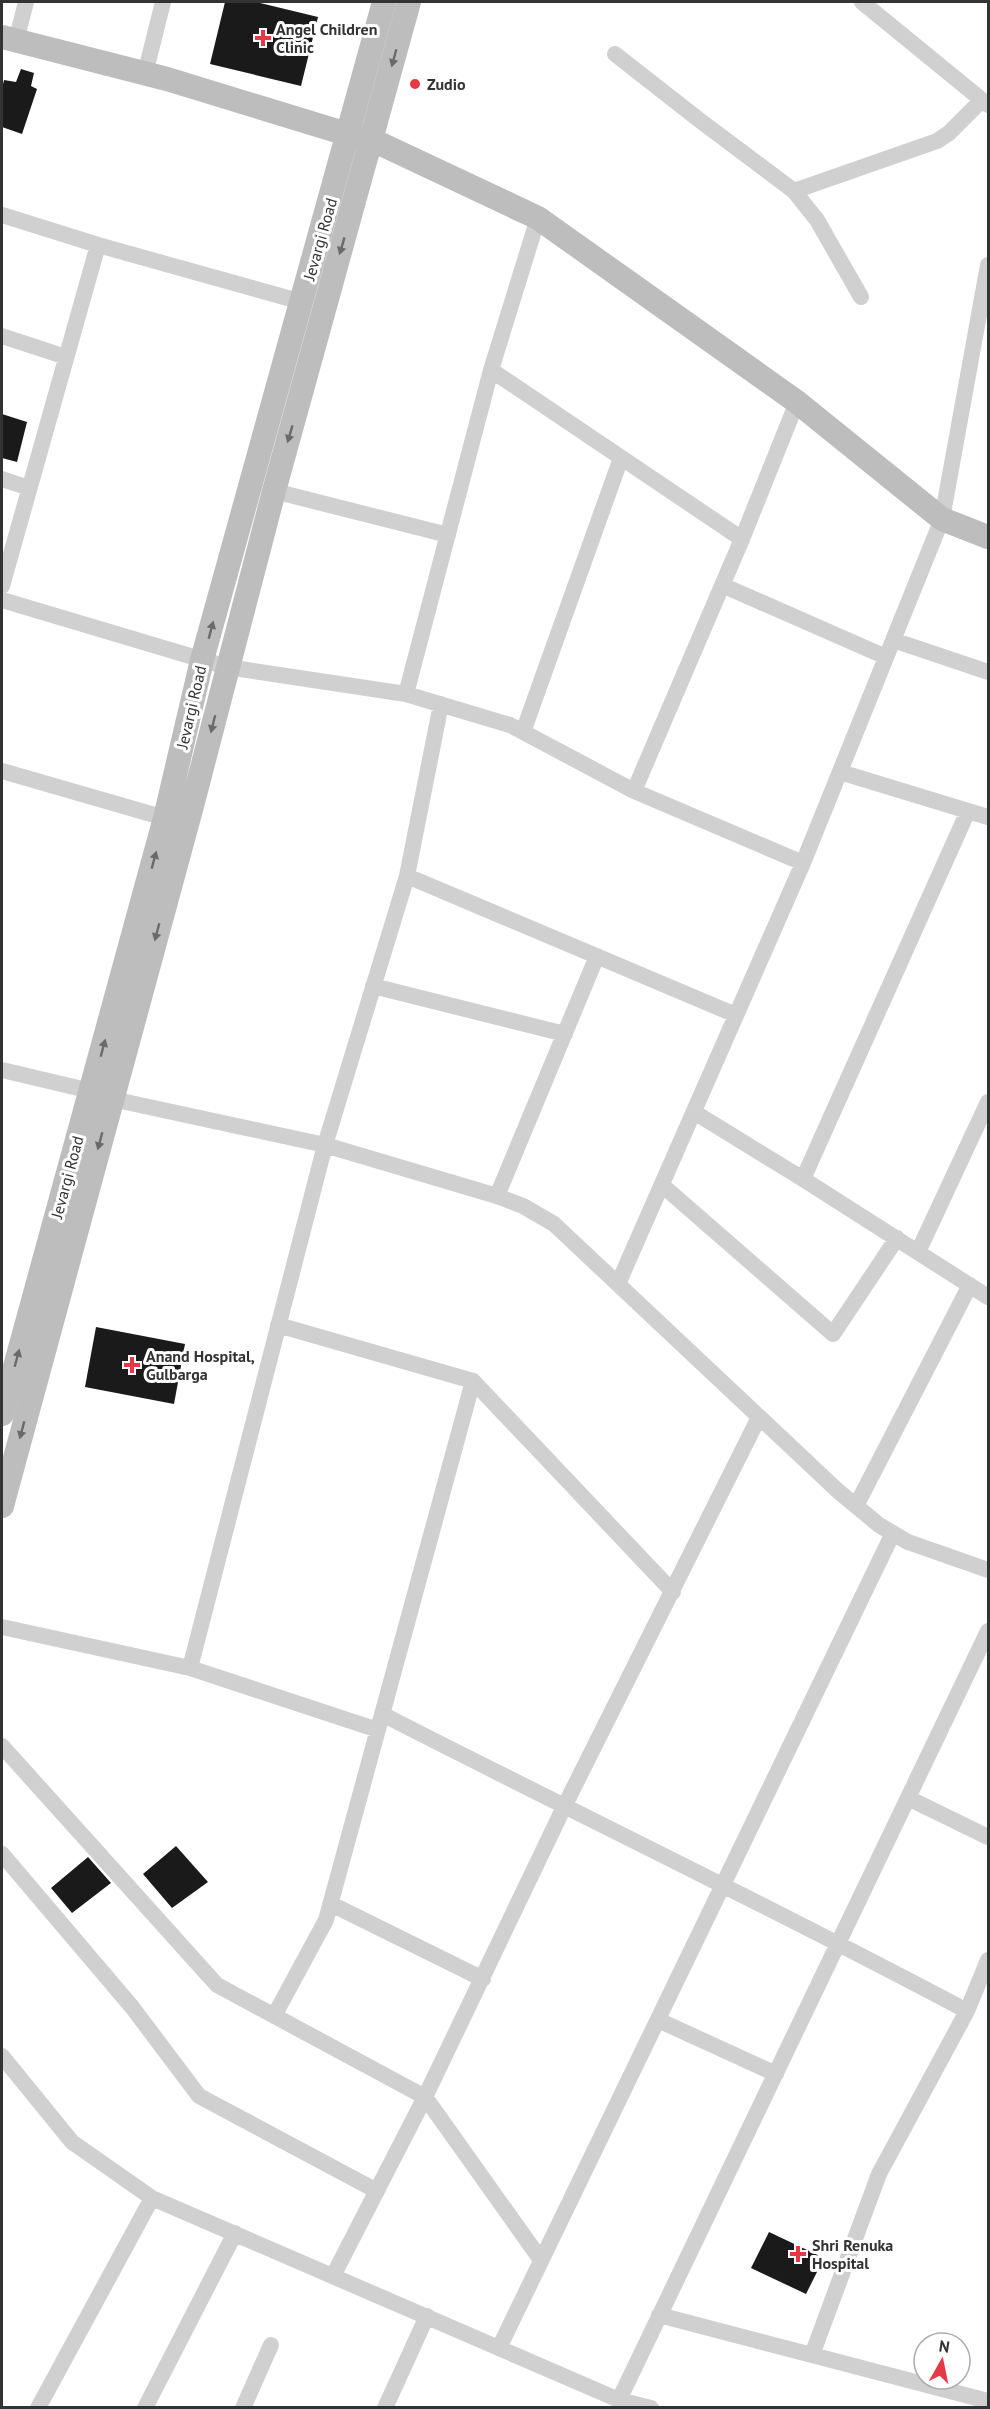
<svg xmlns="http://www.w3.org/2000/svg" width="990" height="2409" font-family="'PT Sans',sans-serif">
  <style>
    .building { fill: #1a1a1a }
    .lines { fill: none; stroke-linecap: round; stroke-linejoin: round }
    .street { stroke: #d0d0d0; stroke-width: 16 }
    .secondary { stroke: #bdbdbd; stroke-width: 24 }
    .oneway { fill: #6a6a6a }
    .poi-dot { fill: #e63946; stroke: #fff; stroke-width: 2 }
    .labels { text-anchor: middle; stroke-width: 6; stroke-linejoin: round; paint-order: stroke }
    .poi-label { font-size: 16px; font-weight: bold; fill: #333; stroke: #fff; text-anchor: start }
    .street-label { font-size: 16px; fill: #333; stroke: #fff }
  </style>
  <rect width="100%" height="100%" fill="#fff"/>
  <!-- building -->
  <path class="building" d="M225,2H256L318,17L301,86L210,64Z
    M21,69L34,73L31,86L37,89L22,134L2,127V88L4,80L16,82Z
    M2,414L27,422L17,462L2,458Z
    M96,1327L185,1344L174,1404L85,1387Z
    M176,1846L208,1882L172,1908L143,1874Z
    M88,1857L111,1883L72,1913L51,1888Z
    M769,2232L824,2258L806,2294L751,2268Z"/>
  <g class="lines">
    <!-- street -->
    <path class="street" d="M862,2L988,105
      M16,41L26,2
      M615,54L698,119L794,191L817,220L861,297
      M145,74L163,2
      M794,191L937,141L949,133L982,100
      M2,215L98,245L302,302
      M2,336L66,357
      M491,370L742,539
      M2,479L29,488
      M274,491L448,535
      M722,585L886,657
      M2,586L98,245
      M2,600L227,667L406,694L510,725L634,791L742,539L797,402
      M893,640L988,672
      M406,694L491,370L538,218
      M523,732L621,458
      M2,771L165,818
      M840,772L988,817
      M634,791L803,863
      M407,876L736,1015
      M373,986L565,1034
      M2,1070L91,1091
      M112,1099L325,1145L497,1196L523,1206L554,1224L838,1491L879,1525L908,1542L988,1570
      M694,1112L803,1179L968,811
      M803,1179L988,1297
      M662,1185L833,1334L897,1238
      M497,1196L597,956
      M918,1252L988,1102
      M618,1284L803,863L942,519L988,265
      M278,1325L473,1381L673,1592
      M856,1506L970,1285
      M2,1627L190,1668L325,1145L407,876L441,704
      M190,1668L378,1730
      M382,1714C577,1814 774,1908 967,2011
      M2,1746L217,1985L425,2097L541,2260
      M908,1798L988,1837
      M2,1854L132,2007L199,2096L377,2191
      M331,1904L483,1979
      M274,2016L326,1920L473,1381
      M658,2020L776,2074
      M2,2056L72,2142L152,2198L619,2400L988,1631
      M333,2276L425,2097L564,1807L759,1417
      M659,2315L812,2355L879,2174L967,2011L988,1960
      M499,2348L893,1533
      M812,2355L988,2401
      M619,2400L651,2408
      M38,2408L152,2198
      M145,2408L235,2233
      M243,2408L271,2345
      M385,2408L427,2316"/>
    <!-- secondary -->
    <path class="secondary" d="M2,37L167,79L383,145L538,218L797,402L942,519L988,537
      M2,1414L165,818L202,660L384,2
      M2,1506L192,806L274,491L409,2"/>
  </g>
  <!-- one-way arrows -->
  <defs><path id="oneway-solid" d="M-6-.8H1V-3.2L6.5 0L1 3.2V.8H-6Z" transform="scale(1.5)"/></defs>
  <g class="oneway">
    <use href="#oneway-solid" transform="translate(394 58) rotate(105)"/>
    <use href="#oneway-solid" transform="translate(342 246) rotate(106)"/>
    <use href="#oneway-solid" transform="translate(290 434) rotate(106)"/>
    <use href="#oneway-solid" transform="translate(211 630) rotate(-75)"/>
    <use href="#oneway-solid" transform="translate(213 724) rotate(104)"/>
    <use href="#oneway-solid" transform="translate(154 860) rotate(-75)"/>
    <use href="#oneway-solid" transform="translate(157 932) rotate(105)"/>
    <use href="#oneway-solid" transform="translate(103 1048) rotate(-75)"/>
    <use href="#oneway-solid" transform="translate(100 1141) rotate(105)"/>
    <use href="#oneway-solid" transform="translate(17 1358) rotate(-75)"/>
    <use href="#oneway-solid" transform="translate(22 1430) rotate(105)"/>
  </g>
  <!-- markers -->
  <g class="poi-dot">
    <path d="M260 29h6v6h6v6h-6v6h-6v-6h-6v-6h6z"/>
    <circle cx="415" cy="84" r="6"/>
    <path d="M129 1356h6v6h6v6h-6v6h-6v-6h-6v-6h6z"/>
    <path d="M795 2245h6v6h6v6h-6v6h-6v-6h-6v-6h6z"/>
  </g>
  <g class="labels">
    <!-- poi labels -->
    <g class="poi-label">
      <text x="276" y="35">Angel Children<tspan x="276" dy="18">Clinic</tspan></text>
      <text x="427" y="90">Zudio</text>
      <text x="146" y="1362">Anand Hospital,<tspan x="146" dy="18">Gulbarga</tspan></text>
      <text x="812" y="2251">Shri Renuka<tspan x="812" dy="18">Hospital</tspan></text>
    </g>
    <!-- street labels -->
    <g class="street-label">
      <text transform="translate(320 239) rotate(-74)" y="6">Jevargi Road</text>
      <text transform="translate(191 707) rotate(-77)" y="6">Jevargi Road</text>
      <text transform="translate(67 1177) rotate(-75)" y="6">Jevargi Road</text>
    </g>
  </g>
  <!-- border -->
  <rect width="990" height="2409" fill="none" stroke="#333333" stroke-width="6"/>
  <!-- north arrow -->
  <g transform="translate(942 2361) rotate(9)"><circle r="28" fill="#ffffff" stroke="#adadad" stroke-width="1.5"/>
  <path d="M0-4.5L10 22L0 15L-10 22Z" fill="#e63946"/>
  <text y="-9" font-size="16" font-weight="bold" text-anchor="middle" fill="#333333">N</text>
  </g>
</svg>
